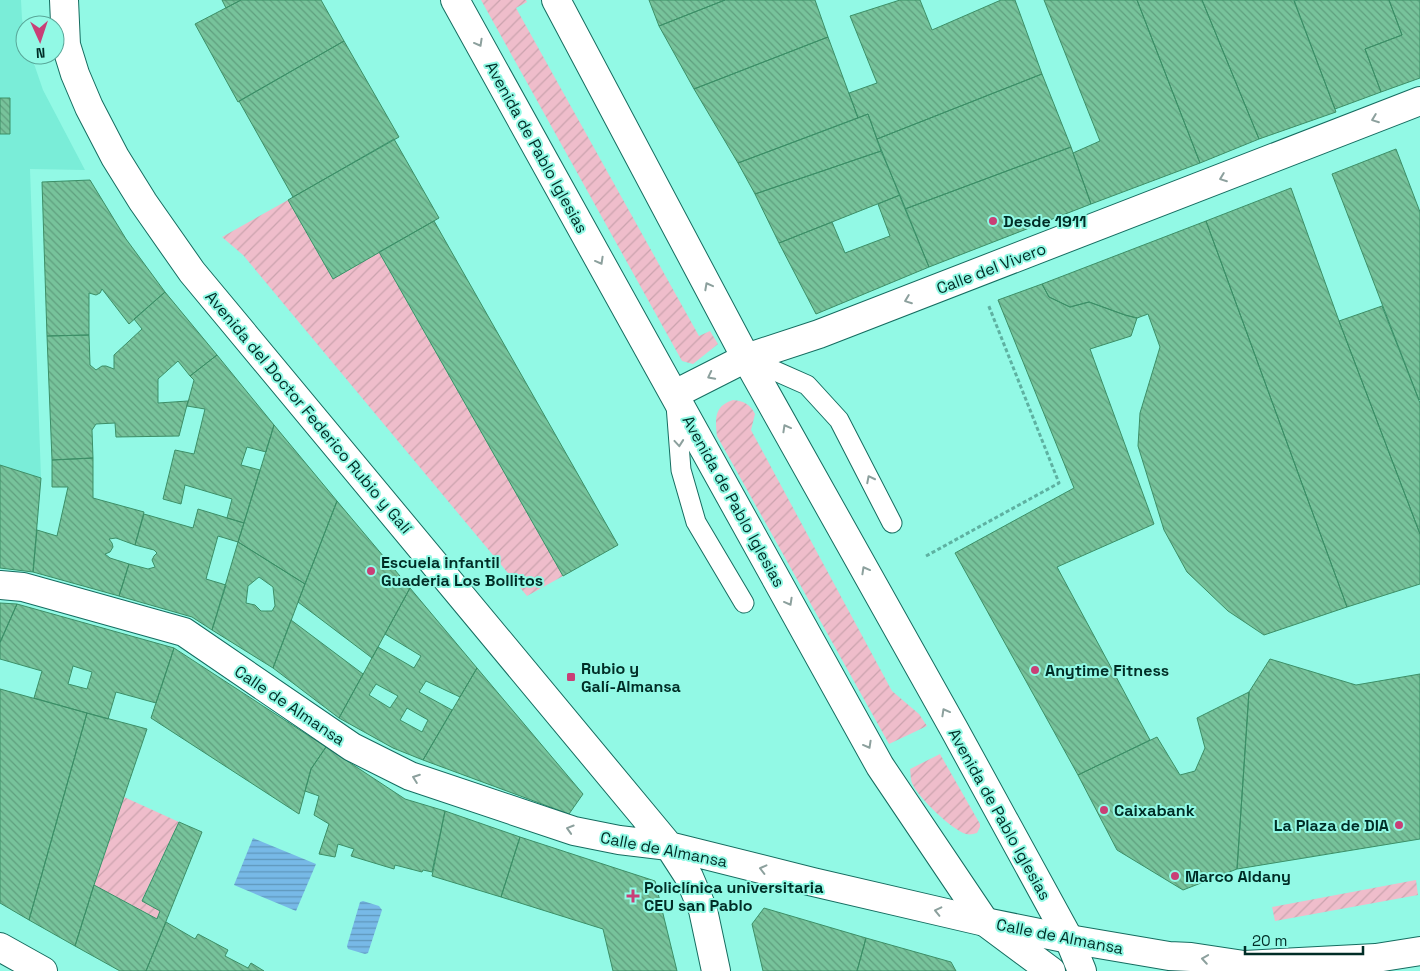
<svg xmlns="http://www.w3.org/2000/svg" width="1420" height="971" font-family="'Space Grotesk',sans-serif">
  <style>
    .built { fill: #7aedd8 }
    .garden { fill: url(#garden-furrows) }
    .water { fill: url(#water-rules) }
    .building { fill: url(#building-back-hatch); stroke: #3c8f67; fill-rule: evenodd }
    .lines { fill: none; stroke-linecap: round; stroke-linejoin: round }
    .service-casing { stroke: #156d60; stroke-width: 21 }
    .minor-casing { stroke: #156d60; stroke-width: 30 }
    .tertiary-casing { stroke: #156d60; stroke-width: 30 }
    .path { stroke: #5eb1a1; stroke-width: 3; stroke-dasharray: 4 2.5; stroke-linecap: butt }
    .service { stroke: #fff; stroke-width: 19 }
    .minor { stroke: #fff; stroke-width: 28 }
    .tertiary { stroke: #fff; stroke-width: 28 }
    .oneway { stroke: #8ca09d }
    .poi-dot { fill: #c93f76; stroke: #92f9e5; stroke-width: 2 }
    .labels { text-anchor: middle; stroke-width: 4; stroke-linejoin: round; paint-order: stroke }
    .street-label { font-size: 16px; fill: #002d26; stroke: #92f9e5 }
    .poi-label { font-size: 16px; font-weight: bold; fill: #002d26; stroke: #92f9e5; text-anchor: start }
  </style>
  <defs>
    <pattern id="garden-furrows" width="10" height="10" patternUnits="userSpaceOnUse" patternTransform="scale(1.25)"><rect width="10" height="10" fill="#efbdcb"/><path d="M-1 1l2-2M0 10L10 0M9 11l2-2" fill="none" stroke="#cba3ae"/></pattern>
    <pattern id="water-rules" width="6" height="5" patternUnits="userSpaceOnUse" patternTransform="scale(1.25)"><rect width="6" height="5" fill="#77b9e7"/><path d="M0 2.5h6" fill="none" stroke="#5f97bb"/></pattern>
    <pattern id="building-back-hatch" width="6" height="6" patternUnits="userSpaceOnUse" patternTransform="scale(1.25)"><rect width="6" height="6" fill="#77c39b"/><path d="M-1 5l2 2M0 0l6 6M5-1l2 2" fill="none" stroke="#5f9f7e"/></pattern>
  </defs>
  <rect width="100%" height="100%" fill="#92f9e5"/>
  <!-- built -->
  <path class="built" d="M0,0H21L22,19L25,33V55H31L43,90L85,170L30,169L41,478L0,465Z"/>
  <!-- garden -->
  <path class="garden" d="M481,0H526L527,2L516,8L699,336L710,331L718,344L693,364L682,361Z
    M288,200L333,279L379,252L563,576L527,596L243,255L222,237Z
    M733,400C744,401 750,404 755,414L751,430L892,691L919,714L927,726L889,744L717,436C715,419 714,406 733,400Z
    M940,754L980,824V827L977,833C973,834 970,835 966,834C952,830 919,798 913,785C910,780 911,774 910,769Z
    M124,797L179,822L142,900L160,911L157,919L94,885Z
    M1416,880L1418,895L1275,921L1272,907Z"/>
  <!-- water -->
  <path class="water" d="M253,838L316,864L296,911L234,885Z
    M363,901L379,906L382,910L368,953L365,954L348,949L347,946L360,902Z"/>
  <!-- building -->
  <path class="building" d="M222,0H241L226,8Z
    M241,0H321L344,41L238,102L195,24Z
    M649,0H725L659,26Z
    M725,0H815L828,37L694,89L659,26Z
    M900,0H920L932,30L1001,0H1015L1042,74L877,139L868,114L858,118L849,93L877,83L850,16Z
    M1044,0H1137L1200,163L1091,204L1073,153L1100,141Z
    M1137,0H1202L1259,139L1200,163Z
    M1202,0H1294L1336,112L1259,139Z
    M1298,0H1389L1402,35L1365,49L1381,92L1335,109L1294,1Z
    M1389,0H1420V78L1381,92L1365,49L1402,35Z
    M828,37L858,118L738,163L694,89Z
    M344,41L399,137L293,197L239,101Z
    M1042,74L1071,147L905,209L877,139Z
    M0,98H10V134H0Z
    M868,114L881,151L755,194L738,163Z
    M394,139L439,218L333,279L288,200Z
    M1071,147L1091,204L929,267L905,209Z
    M1396,149L1420,212V399L1419,400L1332,174Z
    M881,151L900,195L779,243L755,194Z
    M90,180L126,239L165,292L129,324L102,289L100,293L96,295L89,293V335L47,336L42,182Z
    M1291,188L1339,321L1420,534V584L1347,607L1206,221Z
    M900,195L929,267L816,314L779,243L832,222L845,253L890,236L878,204Z
    M434,221L618,545L563,576L379,252Z
    M1206,221L1347,607L1264,635L1228,611L1187,572L1164,530L1138,446L1140,413L1160,347L1148,314L1137,318L1125,315L1089,302L1070,307L1049,297L1042,284Z
    M1042,284L1049,297L1070,307L1089,302L1125,315L1137,318L1131,336L1090,349L1154,524L1057,567L1150,740L1078,775L955,553L1074,488L998,300Z
    M165,292L217,355L190,376L178,361L158,379V403L188,401L179,436L116,437L115,423L96,424L92,430L93,458L52,460L47,336L89,335L90,365L96,370L102,366H106L114,369V355L142,329L134,319Z
    M1382,306L1420,403V534L1339,321Z
    M217,355L274,425L266,452L247,447L241,465L260,470L244,523L227,518L232,499L185,485L181,504L163,499L175,450L194,454L205,409L187,406L194,380L190,376Z
    M274,425L337,501L305,584L238,542Z
    M93,458V498L144,512L135,545L116,538L109,539L112,543L113,547L110,552L105,554L110,558L129,564L119,596L33,572L37,530L57,536L68,487H52V460Z
    M0,465L41,478L33,572L0,568Z
    M337,501L410,588L372,658L298,602Z
    M198,509L244,523L238,542L218,536L206,579L226,585L212,630L192,617L119,596L129,564L148,569L155,567L152,560L154,556L157,553L154,550L135,545L144,514L193,528Z
    M238,542L305,584L273,668L212,630ZM259,577L273,587L275,606L272,611H261L255,605L246,603L248,586Z
    M410,588L477,668L460,697L426,681L419,692L452,710L423,760L393,748L339,718L378,647L414,668L421,656L385,634ZM376,684L398,696L390,708L369,695ZM407,708L428,720L422,732L400,720Z
    M0,603L17,604L0,642Z
    M17,604L174,648L156,703L116,692L108,719L34,698L42,671L0,659V643ZM73,666L92,672L87,689L68,684Z
    M291,620L363,674L339,718L273,668Z
    M174,648L326,747L311,769L299,814L151,718Z
    M1270,659L1356,685L1420,674V839L1237,869L1249,692Z
    M477,668L583,794L569,814L423,760Z
    M0,689L87,713L29,920L0,903Z
    M1249,692L1237,869L1183,890L1117,850L1078,775L1157,737L1180,775L1195,771L1205,748L1197,718Z
    M87,713L147,729L94,885L75,946L29,920Z
    M326,747L405,799L445,811L432,872L423,870L422,872L395,865L394,869L351,856L354,849L338,844L335,857L319,854L329,824L314,815L319,796L305,791L311,769Z
    M445,811L520,837L501,897L432,876Z
    M179,822L202,832L146,971H120L75,946L94,885L157,919L160,911L142,901Z
    M520,837L655,881L677,971H613L603,929L501,897Z
    M764,908L866,938L857,971H763L752,924Z
    M166,922L195,939L198,934L228,950L225,956L248,968L251,963L264,971H146Z
    M866,938L951,962L956,971H857Z"/>
  <g class="lines">
    <!-- service casing -->
    <g class="service-casing">
      <path id="service" d="M746,358L807,385L839,420L892,523
        M676,405L681,470L696,522L744,603"/>
    </g>
    <!-- minor casing -->
    <g class="minor-casing">
      <path id="minor" d="M64,0L66,45L75,74L89,107L115,157L143,202L192,272L669,846L689,877L703,910L716,971
        M675,394L746,358L819,334L1420,101
        M0,585L23,587L184,632L352,747L410,776L574,831L619,840L669,846L813,882L985,922L1069,939L1169,956L1191,957L1244,965L1376,958L1420,951
        M0,947L43,971"/>
    </g>
    <!-- tertiary casing -->
    <g class="tertiary-casing">
      <path id="tertiary" d="M455,0L880,766L985,922L1051,971
        M556,0L746,358L954,729L1069,939L1082,971"/>
    </g>
    <!-- path -->
    <path class="path" d="M926,556L1059,483L988,304"/>
    <!-- service -->
    <use href="#service" class="service"/>
    <!-- minor -->
    <use href="#minor" class="minor"/>
    <!-- tertiary -->
    <use href="#tertiary" class="tertiary"/>
  </g>
  <!-- one-way arrows -->
  <defs><path id="oneway-chevron" d="M-2-3.5L2.5 0L-2 3.5" fill="none" stroke-width="1.6" stroke-linecap="round" stroke-linejoin="round" transform="scale(1.25)"/></defs>
  <g class="oneway">
    <use href="#oneway-chevron" transform="translate(479 43) rotate(61)"/>
    <use href="#oneway-chevron" transform="translate(1375 119) rotate(159)"/>
    <use href="#oneway-chevron" transform="translate(1223 178) rotate(159)"/>
    <use href="#oneway-chevron" transform="translate(600 261) rotate(61)"/>
    <use href="#oneway-chevron" transform="translate(708 286) rotate(-118)"/>
    <use href="#oneway-chevron" transform="translate(908 300) rotate(159)"/>
    <use href="#oneway-chevron" transform="translate(711 376) rotate(153)"/>
    <use href="#oneway-chevron" transform="translate(786 428) rotate(-119)"/>
    <use href="#oneway-chevron" transform="translate(679 443) rotate(85)"/>
    <use href="#oneway-chevron" transform="translate(870 479) rotate(-117)"/>
    <use href="#oneway-chevron" transform="translate(865 570) rotate(-119)"/>
    <use href="#oneway-chevron" transform="translate(789 602) rotate(61)"/>
    <use href="#oneway-chevron" transform="translate(945 712) rotate(-119)"/>
    <use href="#oneway-chevron" transform="translate(868 745) rotate(61)"/>
    <use href="#oneway-chevron" transform="translate(416 778) rotate(-160)"/>
    <use href="#oneway-chevron" transform="translate(570 829) rotate(-163)"/>
    <use href="#oneway-chevron" transform="translate(763 869) rotate(-166)"/>
    <use href="#oneway-chevron" transform="translate(938 911) rotate(-167)"/>
    <use href="#oneway-chevron" transform="translate(1205 959) rotate(-171)"/>
  </g>
  <!-- markers -->
  <g class="poi-dot">
    <circle cx="993" cy="221" r="5"/>
    <circle cx="371" cy="571" r="5"/>
    <circle cx="1035" cy="670" r="5"/>
    <rect x="566" y="672" width="10" height="10" rx="2.5"/>
    <circle cx="1104" cy="810" r="5"/>
    <circle cx="1399" cy="825" r="5"/>
    <circle cx="1175" cy="876" r="5"/>
    <path d="M630.5 888.5h5v5h5v5h-5v5h-5v-5h-5v-5h5z"/>
  </g>
  <g class="labels">
    <!-- street labels -->
    <g class="street-label">
      <text transform="translate(537 147) rotate(61)" y="6">Avenida de Pablo Iglesias</text>
      <text transform="translate(991 268) rotate(-21)" y="6">Calle del Vivero</text>
      <text transform="translate(309 412) rotate(50)" y="6">Avenida del Doctor Federico Rubio y Galí</text>
      <text transform="translate(734 501) rotate(61)" y="6">Avenida de Pablo Iglesias</text>
      <text transform="translate(290 705) rotate(34)" y="6">Calle de Almansa</text>
      <text transform="translate(1000 814) rotate(61)" y="6">Avenida de Pablo Iglesias</text>
      <text transform="translate(664 849) rotate(11)" y="6">Calle de Almansa</text>
      <text transform="translate(1060 936) rotate(11)" y="6">Calle de Almansa</text>
    </g>
    <!-- poi labels -->
    <g class="poi-label">
      <text x="1003" y="227">Desde 1911</text>
      <text x="381" y="568">Escuela infantil<tspan x="381" dy="18">Guaderia Los Bollitos</tspan></text>
      <text x="581" y="674">Rubio y<tspan x="581" dy="18">Galí-Almansa</tspan></text>
      <text x="1045" y="676">Anytime Fitness</text>
      <text x="1114" y="816">Caixabank</text>
      <text x="1389" y="831" text-anchor="end">La Plaza de DIA</text>
      <text x="1185" y="882">Marco Aldany</text>
      <text x="644" y="893">Policlínica universitaria<tspan x="644" dy="18">CEU san Pablo</tspan></text>
    </g>
  </g>
  <!-- north arrow -->
  <g transform="translate(40 40) rotate(177)"><circle r="24" fill="#92f9e5" stroke="#58a799"/>
  <path d="M0-4L9 19L0 12L-9 19Z" fill="#c93f76"/>
  <text y="-8" font-size="14" font-weight="bold" text-anchor="middle" fill="#002d26">N</text>
  </g>
  <!-- scale -->
  <path d="M1245 946v8h118v-8" fill="none" stroke="#002d26" stroke-width="2.5"/>
  <text x="1252" y="946" font-size="15" fill="#002d26" stroke="#92f9e5" stroke-width="4" paint-order="stroke">20 m</text>
</svg>
